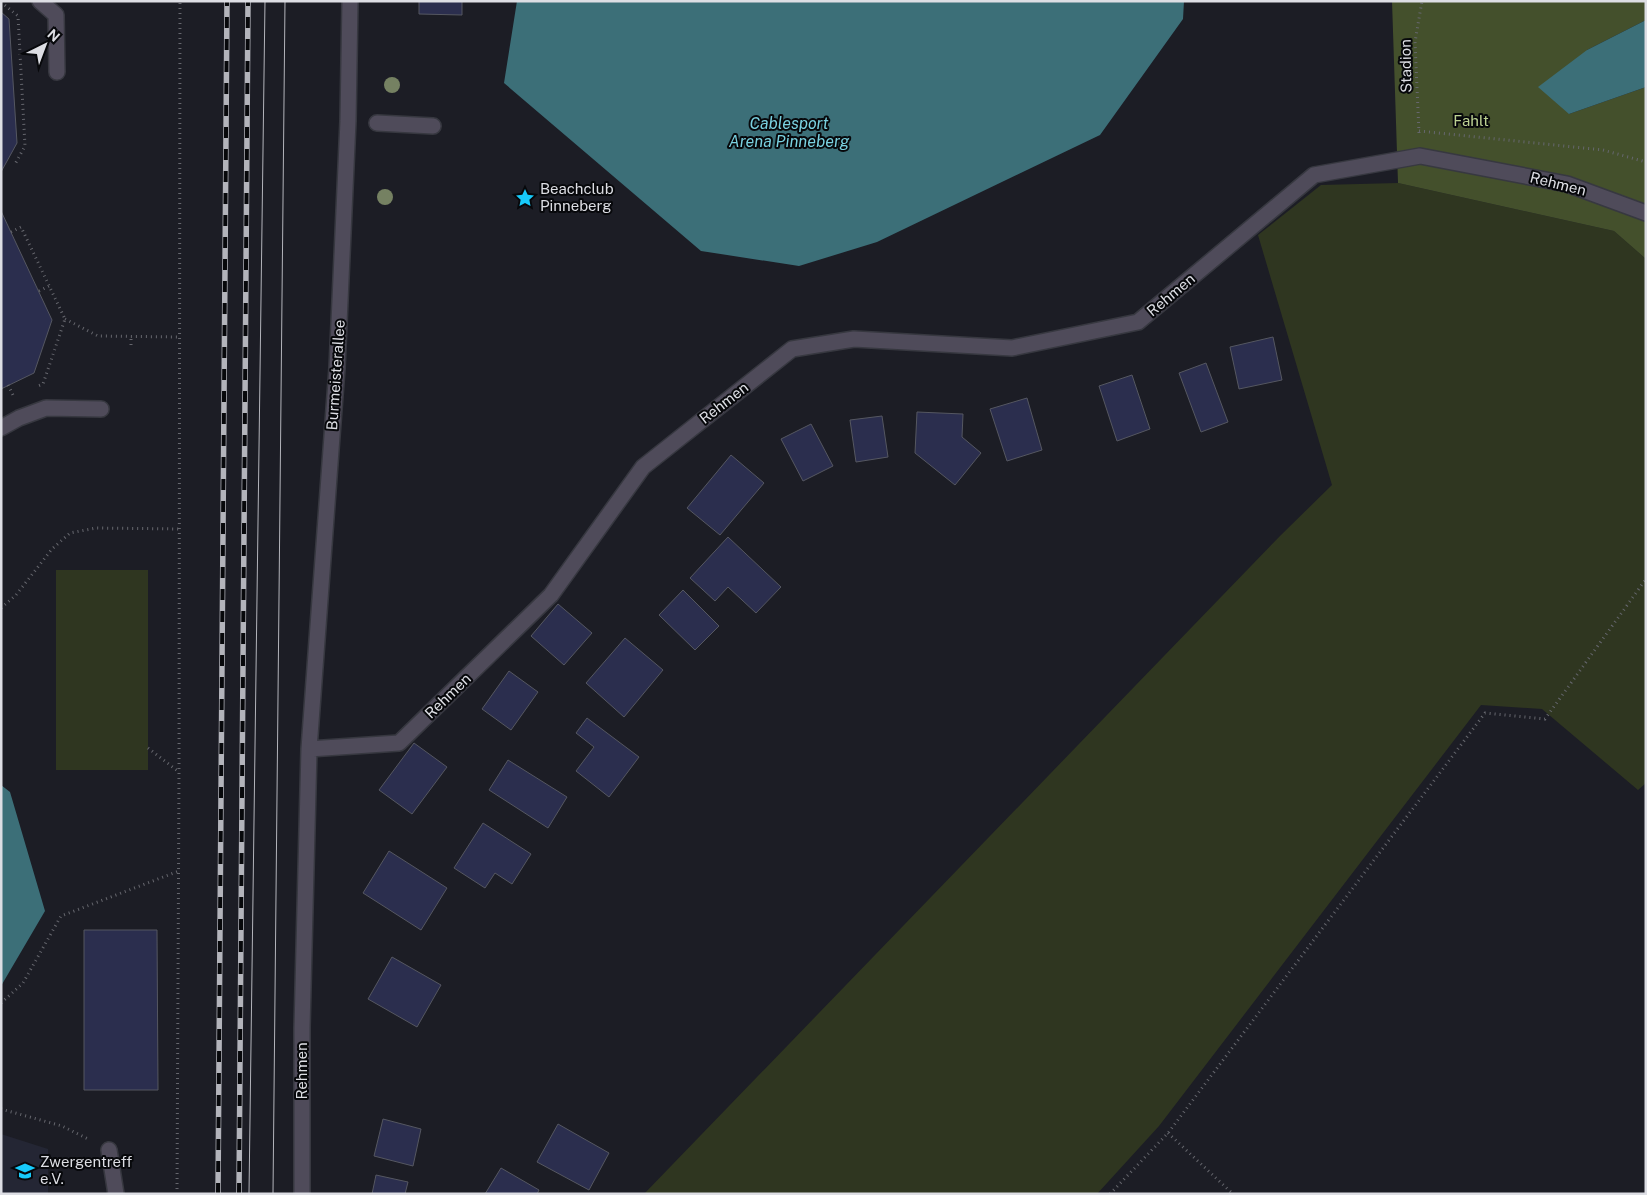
<svg xmlns="http://www.w3.org/2000/svg" width="1647" height="1195" font-family="'Public Sans',sans-serif">
  <style>
    .built { fill: #242634 }
    .green { fill: #2f3620 }
    .forest { fill: #44502c }
    .water { fill: #3c6f78 }
    .building { fill: #2b2e4e; stroke: #555761 }
    .lines { fill: none; stroke-linecap: round; stroke-linejoin: round }
    .minor-casing { stroke: #373840; stroke-width: 18 }
    .path { stroke: #66676e; stroke-width: 3; stroke-dasharray: 1 4; stroke-linecap: butt }
    .minor { stroke: #4f4b5a; stroke-width: 15 }
    .tram { stroke: #b3b4bb; stroke-width: 1 }
    .rail-casing { stroke: #b3b4bb; stroke-width: 5.5 }
    .rail { stroke: #07080b; stroke-width: 4; stroke-dasharray: 11; stroke-linecap: butt }
    .tree { fill: #758162 }
    .labels { text-anchor: middle; stroke-width: 4; stroke-linejoin: round; paint-order: stroke }
    .street-label { font-size: 15px; fill: #dddee4; stroke: #07080b }
    .park-label { font-size: 15px; fill: #bdd293; stroke: #07080b }
    .poi-label { font-size: 15px; fill: #dddee4; stroke: #07080b; text-anchor: start }
    .water-label { font-size: 16px; font-style: italic; fill: #7ad1e0; stroke: #07080b }
  </style>
  <rect width="100%" height="100%" fill="#1c1d25"/>
  <!-- built -->
  <path class="built" d="M1,1134L48,1149V1194H1Z"/>
  <!-- green -->
  <path class="green" d="M1398,183L1614,231L1646,259V783L1638,790L1542,709L1481,705L1159,1126L1097,1194H644L1280,536L1332,485L1258,235L1321,185Z
    M56,570H148V770H56Z"/>
  <!-- forest -->
  <path class="forest" d="M1392,1H1646V20L1587,50L1569,114L1646,87V259L1614,231L1398,183Z"/>
  <!-- water -->
  <path class="water" d="M517,1H1184L1183,19L1100,135L877,242L799,266L701,251L504,83Z
    M1646,20V87L1569,114L1538,87L1587,50Z
    M1,785L10,792L45,911L1,986Z"/>
  <!-- building -->
  <path class="building" d="M419,1H462V15L419,14Z
    M1,12L9,19L17,143L1,172Z
    M1,211L52,320L34,373L1,389Z
    M1273,337L1282,380L1239,389L1230,347Z
    M1206,363L1228,422L1201,432L1179,373Z
    M1132,375L1150,429L1117,441L1099,386Z
    M1027,398L1042,450L1007,461L990,409Z
    M917,412L963,414L962,437L981,453L955,485L915,453Z
    M882,416L888,457L856,462L850,420Z
    M811,424L833,466L803,481L781,439Z
    M731,455L764,483L720,535L687,508Z
    M728,537L781,587L756,613L728,587L715,601L690,578Z
    M683,590L719,626L695,650L659,615Z
    M558,604L592,633L564,665L531,636Z
    M625,638L663,670L624,717L586,683Z
    M509,671L538,692L511,730L482,709Z
    M587,718L639,757L609,797L576,771L594,747L576,733Z
    M414,743L447,767L412,814L379,790Z
    M508,760L567,797L548,828L489,790Z
    M483,823L531,854L512,884L495,873L485,888L454,868Z
    M389,851L447,888L421,930L363,893Z
    M84,930H157L158,1090H84Z
    M392,957L441,985L417,1027L368,999Z
    M383,1119L421,1129L413,1166L374,1156Z
    M558,1124L609,1153L589,1190L537,1162Z
    M501,1168L539,1190L537,1194H485Z
    M376,1175L408,1182L405,1194H372Z"/>
  <g class="lines">
    <!-- minor casing -->
    <g class="minor-casing">
      <path id="minor" d="M40,1L56,15L57,72
        M377,123L433,126
        M1,428L19,418L46,408L101,409
        M309,749L399,743L551,595L643,467L792,349L854,339L1012,348L1138,322L1314,175L1420,156L1567,184L1646,213
        M109,1150L116,1194
        M302,1194V1028L309,749L337,368L348,121L350,1"/>
    </g>
    <!-- path -->
    <path class="path" d="M1,2L18,16L25,146L14,166
      M1419,131L1603,150L1646,162
      M1419,133L1415,42L1422,1
      M11,232L21,227L65,319L43,384L38,386
      M39,291L49,286
      M65,319L98,336L180,337
      M131,345V337
      M8,385L14,397
      M1,608L16,595L52,549L70,533L96,528L180,529
      M148,748L179,772
      M1,1003L23,983L61,916L179,871
      M1,1109L62,1126L90,1140
      M1168,1133L1233,1194
      M177,1194L179,772L180,1
      M1110,1194L1168,1133L1485,713L1545,719L1646,579"/>
    <!-- minor -->
    <use href="#minor" class="minor"/>
    <!-- tram -->
    <path class="tram" d="M249,1194L265,1
      M273,1194L285,1"/>
    <!-- rail casing -->
    <g class="rail-casing">
      <path id="rail" d="M218,1194L227,1
        M239,1194L248,1"/>
    </g>
    <!-- rail -->
    <use href="#rail" class="rail"/>
  </g>
  <!-- trees -->
  <g class="tree">
    <circle cx="392" cy="85" r="8"/>
    <circle cx="385" cy="197" r="8"/>
  </g>
  <!-- icons -->
  <defs>
    <g id="sight-bare" transform="scale(1.5)"><path d="M0-6L1.8-2.2L6-1.7L2.9 1.2L3.7 5.4L0 3.3L-3.7 5.4L-2.9 1.2L-6-1.7L-1.8-2.2Z" fill="#17cafb" stroke="#07080b" stroke-width="2.5" paint-order="stroke"/></g>
    <g id="school-bare" transform="scale(1.5)"><path d="M0-5L7-2L0 1L-7-2ZM-4 1L0 2.5L4 1V4Q0 6-4 4Z" fill="#17cafb" stroke="#07080b" stroke-width="2.5" paint-order="stroke"/></g>
  </defs>
  <g fill-rule="evenodd">
    <use href="#sight-bare" x="525" y="198"/>
    <use href="#school-bare" x="25" y="1171"/>
  </g>
  <g class="labels">
    <!-- street labels -->
    <g class="street-label">
      <text transform="translate(1406 66) rotate(-91)" y="5">Stadion</text>
      <text transform="translate(1558 184) rotate(14)" y="5">Rehmen</text>
      <text transform="translate(1171 295) rotate(-40)" y="5">Rehmen</text>
      <text transform="translate(336 375) rotate(-86)" y="5">Burmeisterallee</text>
      <text transform="translate(724 403) rotate(-38)" y="5">Rehmen</text>
      <text transform="translate(448 696) rotate(-44)" y="5">Rehmen</text>
      <text transform="translate(302 1071) rotate(-90)" y="5">Rehmen</text>
    </g>
    <!-- park labels -->
    <g class="park-label">
      <text x="1471" y="126">Fahlt</text>
    </g>
    <!-- poi labels -->
    <g class="poi-label">
      <text x="540" y="194">Beachclub<tspan x="540" dy="17">Pinneberg</tspan></text>
      <text x="40" y="1167">Zwergentreff<tspan x="40" dy="17">e.V.</tspan></text>
    </g>
    <!-- water labels -->
    <g class="water-label">
      <text x="789" y="129">Cablesport<tspan x="789" dy="18">Arena Pinneberg</tspan></text>
    </g>
  </g>
  <!-- border -->
  <rect width="1647" height="1195" fill="none" stroke="#dddee4" stroke-width="5"/>
  <!-- north arrow -->
  <g transform="translate(45 45) rotate(42)" stroke="#07080b" stroke-width="4" paint-order="stroke">
  <path d="M0-4L9 19L0 12L-9 19Z" fill="#dddee4"/>
  <text y="-8" font-size="14" font-weight="bold" text-anchor="middle" fill="#dddee4">N</text>
  </g>
</svg>
